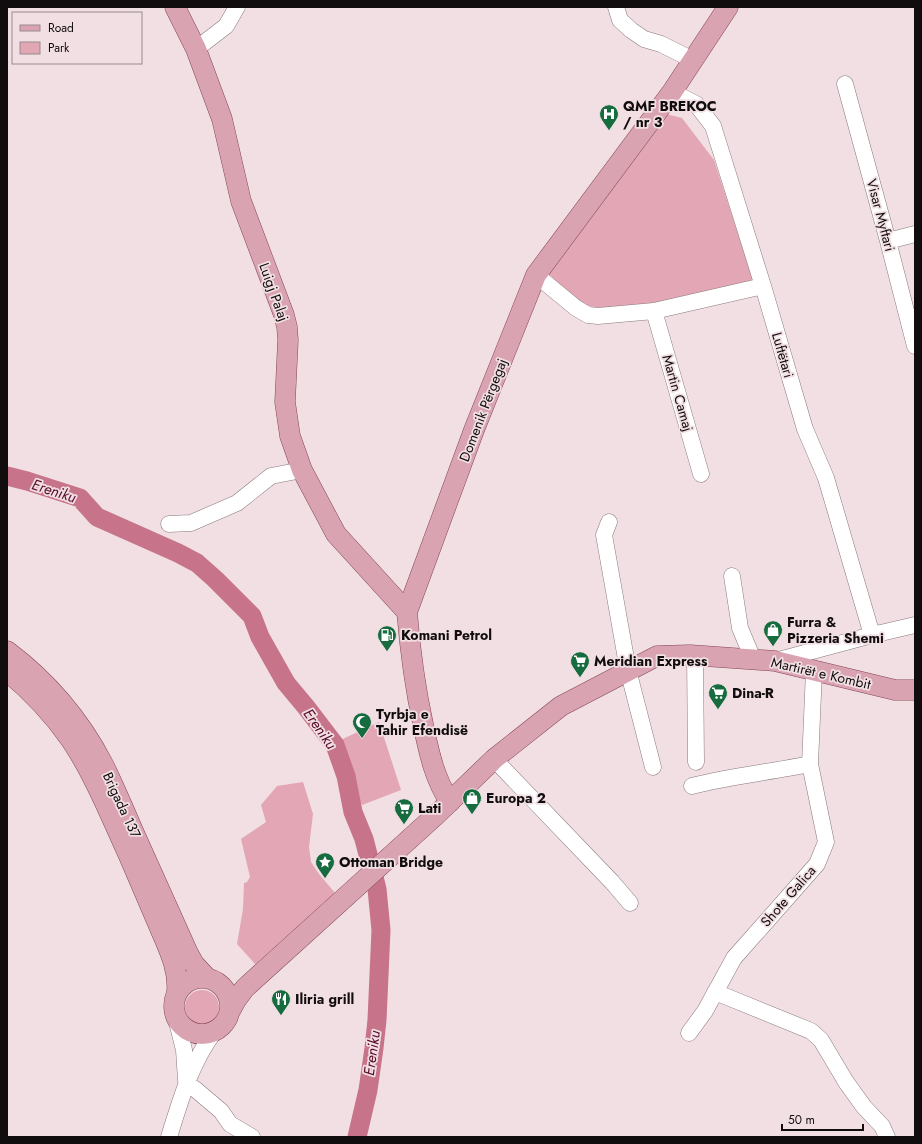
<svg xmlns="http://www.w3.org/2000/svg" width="922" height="1144" font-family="Jost,sans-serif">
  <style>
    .green { fill: #e3a6b4 }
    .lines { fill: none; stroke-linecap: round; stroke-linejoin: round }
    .river { stroke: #c77389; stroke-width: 19 }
    .minor-casing { stroke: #89797c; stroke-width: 17 }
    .major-casing { stroke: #834656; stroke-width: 21 }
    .minor { stroke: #fff; stroke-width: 16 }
    .major { stroke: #daa3b2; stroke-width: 20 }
    .labels { text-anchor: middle; stroke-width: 3.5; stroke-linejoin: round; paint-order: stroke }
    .poi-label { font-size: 14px; font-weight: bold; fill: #110c0d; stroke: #f1dfe3; text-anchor: start }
    .street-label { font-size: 14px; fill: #110c0d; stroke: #f1dfe3 }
    .water-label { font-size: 15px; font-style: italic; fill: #580b29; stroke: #f1dfe3 }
  </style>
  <rect width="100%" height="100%" fill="#f1dfe3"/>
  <!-- green -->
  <path class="green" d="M666,114L682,118L714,160L753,280L655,304L600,308L584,305L575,300L549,274Z
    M379,722L401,790L362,805L330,745Z
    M303,782L313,814L309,847L311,862L319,874L336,894L256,965L237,944L243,909L244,883L247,882L250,877L241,839L266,822L261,805L277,786Z
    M185 1007a17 17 0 1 1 34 0a17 17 0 1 1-34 0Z"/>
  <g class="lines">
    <!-- river -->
    <path class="river" d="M7,476L27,481L80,498L97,517L178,553L197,563L215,579L252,616L260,637L286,683L306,707L335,745L346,776L353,812L364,839L377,889L381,930L377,1020L374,1048L368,1090L357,1137"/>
    <!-- minor casing -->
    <g class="minor-casing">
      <path id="minor" d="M616,7L620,20L631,30L644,39L661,44L693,60
        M196,49L226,26L237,7
        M845,84L888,241L915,346
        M672,92L696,104L713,126L763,286L805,429L826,478L872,635
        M888,241L915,234
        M536,275L576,308L588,315L598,316L654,311L763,286
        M654,311L701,474
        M609,522L604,535L628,670L653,767
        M169,524L191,523L237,503L271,476L302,470
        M732,576L740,628L753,659
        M695,655L696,762
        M775,661L872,635L915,625
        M494,759L612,882L630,903
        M692,786C730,776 771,772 810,764
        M715,992L811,1031L821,1040L846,1082L864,1107L882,1126L887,1137
        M176,1018L184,1050L186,1080
        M689,1033L705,1011L734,958L817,864L826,842L810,764L814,671
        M186,1084L195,1089L221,1111L230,1124L252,1137
        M169,1137C181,1099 190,1065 214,1032"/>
    </g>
    <!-- major casing -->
    <g class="major-casing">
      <path id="major" d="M175,7L196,49L222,119L241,201L284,315L287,327L288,340L285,402L290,436L302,470L336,534L407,612
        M7,651C47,681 80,720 103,764C114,786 124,810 134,833C152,873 170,913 188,953L194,964L207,978
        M7,671C31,691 53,714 71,740C95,776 111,817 129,856C139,879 149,903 159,926C168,948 179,968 177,992
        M450,802C434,778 429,752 423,724C415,687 410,649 407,612L474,430L536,275L672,92L728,7
        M174 1006a28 28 0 1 1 56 0a28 28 0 1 1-56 0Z
        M230,1011L236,1000L245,988L436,815L494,759L561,706L657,656L690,655L775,661L895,690H915"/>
    </g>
    <!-- minor -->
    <use href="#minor" class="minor"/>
    <!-- major -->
    <use href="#major" class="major"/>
  </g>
  <!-- icons -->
  <defs>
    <g id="hospital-pin" transform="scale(1)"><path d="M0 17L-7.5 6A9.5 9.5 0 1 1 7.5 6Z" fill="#166c3e" stroke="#f1dfe3"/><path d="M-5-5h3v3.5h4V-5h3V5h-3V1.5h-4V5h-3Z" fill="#fff"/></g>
    <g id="shop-pin" transform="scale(1)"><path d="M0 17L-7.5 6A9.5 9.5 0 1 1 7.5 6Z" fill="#166c3e" stroke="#f1dfe3"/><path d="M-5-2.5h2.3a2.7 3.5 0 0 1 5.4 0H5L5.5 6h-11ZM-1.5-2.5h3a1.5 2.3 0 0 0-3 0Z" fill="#fff"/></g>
    <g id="fuel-pin" transform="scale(1)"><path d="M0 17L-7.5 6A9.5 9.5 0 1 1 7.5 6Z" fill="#166c3e" stroke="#f1dfe3"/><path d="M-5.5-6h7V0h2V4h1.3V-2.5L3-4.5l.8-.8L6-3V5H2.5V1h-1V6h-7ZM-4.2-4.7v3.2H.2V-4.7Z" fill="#fff"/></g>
    <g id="supermarket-pin" transform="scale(1)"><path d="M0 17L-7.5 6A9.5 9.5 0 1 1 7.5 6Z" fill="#166c3e" stroke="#f1dfe3"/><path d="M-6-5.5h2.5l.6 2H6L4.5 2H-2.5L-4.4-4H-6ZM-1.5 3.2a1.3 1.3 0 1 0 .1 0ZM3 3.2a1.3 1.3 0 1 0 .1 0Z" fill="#fff"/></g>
    <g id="mosque-pin" transform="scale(1)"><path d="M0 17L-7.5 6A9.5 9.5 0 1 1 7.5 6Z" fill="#166c3e" stroke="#f1dfe3"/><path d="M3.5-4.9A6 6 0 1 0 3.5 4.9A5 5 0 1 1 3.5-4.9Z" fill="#fff"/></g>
    <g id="sight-pin" transform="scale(1)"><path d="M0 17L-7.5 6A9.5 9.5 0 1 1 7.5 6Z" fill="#166c3e" stroke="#f1dfe3"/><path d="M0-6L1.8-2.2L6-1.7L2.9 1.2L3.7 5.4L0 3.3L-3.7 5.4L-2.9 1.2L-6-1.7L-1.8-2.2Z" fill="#fff"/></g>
    <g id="restaurant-pin" transform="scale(1)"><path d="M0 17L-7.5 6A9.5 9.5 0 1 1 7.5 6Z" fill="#166c3e" stroke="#f1dfe3"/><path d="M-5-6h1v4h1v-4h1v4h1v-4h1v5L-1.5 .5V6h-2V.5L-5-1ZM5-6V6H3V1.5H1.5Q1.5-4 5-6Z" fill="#fff"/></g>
  </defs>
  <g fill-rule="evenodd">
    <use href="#hospital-pin" x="609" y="114"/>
    <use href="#shop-pin" x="773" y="630"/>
    <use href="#fuel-pin" x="387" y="635"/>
    <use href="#supermarket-pin" x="580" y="661"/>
    <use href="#supermarket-pin" x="718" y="693"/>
    <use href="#mosque-pin" x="362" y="722"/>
    <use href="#shop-pin" x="472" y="798"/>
    <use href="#supermarket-pin" x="404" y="808"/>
    <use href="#sight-pin" x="325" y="862"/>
    <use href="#restaurant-pin" x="281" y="999"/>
  </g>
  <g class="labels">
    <!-- poi labels -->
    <g class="poi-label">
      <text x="623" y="111">QMF BREKOC<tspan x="623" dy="16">/ nr 3</tspan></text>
      <text x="787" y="627">Furra &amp;<tspan x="787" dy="16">Pizzeria Shemi</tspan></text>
      <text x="401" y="640">Komani Petrol</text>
      <text x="594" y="666">Meridian Express</text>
      <text x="732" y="698">Dina-R</text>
      <text x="376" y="719">Tyrbja e<tspan x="376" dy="16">Tahir Efendisë</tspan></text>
      <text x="486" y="803">Europa 2</text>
      <text x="418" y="813">Lati</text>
      <text x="339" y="867">Ottoman Bridge</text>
      <text x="295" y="1004">Iliria grill</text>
    </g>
    <!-- street labels -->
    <g class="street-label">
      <text transform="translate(881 215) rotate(75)" y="5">Visar Myftari</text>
      <text transform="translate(274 292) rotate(70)" y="5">Luigj Palaj</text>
      <text transform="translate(783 355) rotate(74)" y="5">Luftëtari</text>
      <text transform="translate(678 393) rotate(74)" y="5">Martin Camaj</text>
      <text transform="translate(483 410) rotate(-69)" y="5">Domenik Përgegaj</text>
      <text transform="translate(821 673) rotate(13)" y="5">Martirët e Kombit</text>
      <text transform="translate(122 805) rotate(65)" y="5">Brigada 137</text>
      <text transform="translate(788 896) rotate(-49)" y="5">Shote Galica</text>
    </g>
    <!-- water labels -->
    <g class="water-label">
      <text transform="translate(54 491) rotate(18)" y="5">Ereniku</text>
      <text transform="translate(320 729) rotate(55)" y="5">Ereniku</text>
      <text transform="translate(372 1053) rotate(-82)" y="5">Ereniku</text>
    </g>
  </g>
  <!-- border -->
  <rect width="922" height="1144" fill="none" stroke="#110c0d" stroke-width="16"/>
  <!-- legend -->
  <rect x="12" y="12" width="130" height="52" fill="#f1dfe3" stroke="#978b8d"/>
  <rect x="20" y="25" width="20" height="6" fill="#daa3b2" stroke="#978b8d"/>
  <text x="48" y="32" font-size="12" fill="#110c0d">Road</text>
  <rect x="20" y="42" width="20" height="12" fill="#e3a6b4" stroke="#978b8d"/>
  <text x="48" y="52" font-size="12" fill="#110c0d">Park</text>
  <!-- scale -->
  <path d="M782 1124v6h81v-6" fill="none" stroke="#110c0d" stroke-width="2"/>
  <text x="788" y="1124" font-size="12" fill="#110c0d" stroke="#f1dfe3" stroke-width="3" paint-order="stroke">50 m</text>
</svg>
